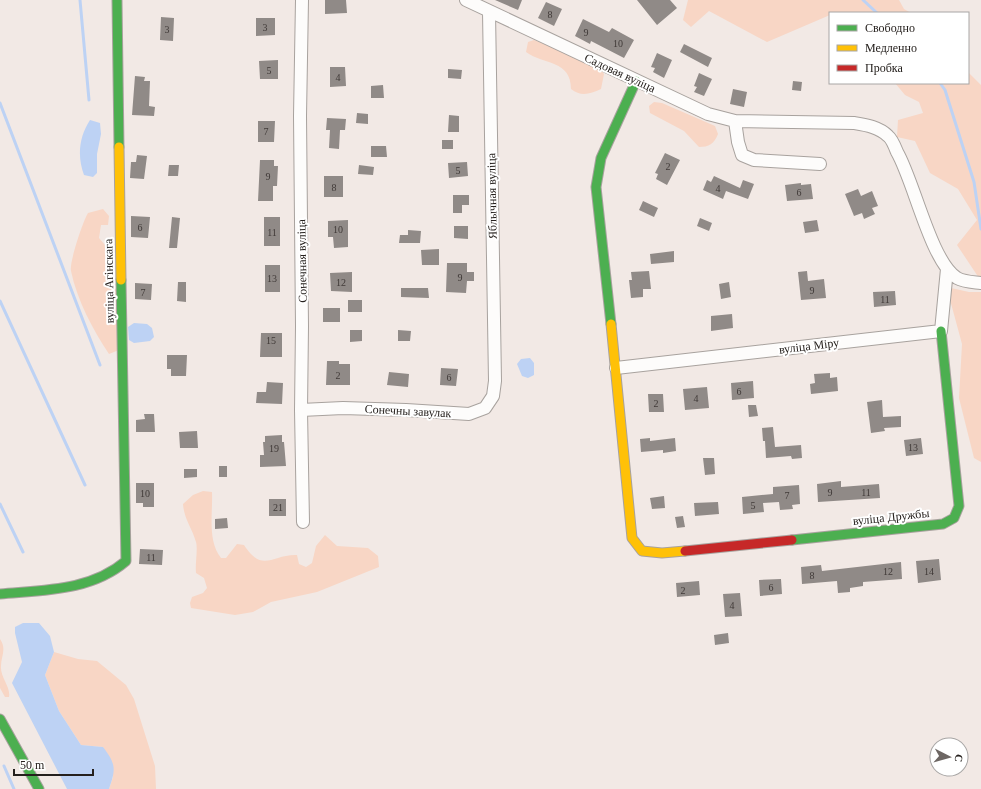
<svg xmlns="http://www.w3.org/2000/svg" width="981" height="789" font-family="Georgia,serif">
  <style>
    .green { fill: #f8d6c5 }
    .water { fill: #bdd2f4 }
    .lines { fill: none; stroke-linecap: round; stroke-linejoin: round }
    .stream { stroke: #bdd2f4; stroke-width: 3 }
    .building { fill: #908a87 }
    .street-casing { stroke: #a8a29e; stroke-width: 14 }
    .fast-casing { stroke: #a8a29e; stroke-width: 11 }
    .slow-casing { stroke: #a8a29e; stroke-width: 11 }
    .jam-casing { stroke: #a8a29e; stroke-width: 11 }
    .street { stroke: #fdfcfb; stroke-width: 12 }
    .fast { stroke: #4caf50; stroke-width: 9 }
    .slow { stroke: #ffc107; stroke-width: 9 }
    .jam { stroke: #c62828; stroke-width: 9 }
    .labels { text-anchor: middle; stroke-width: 4; stroke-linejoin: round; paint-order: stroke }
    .number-label { font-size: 10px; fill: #403a38 }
    .street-label { font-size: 12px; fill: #25201d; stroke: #fff }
  </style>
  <rect width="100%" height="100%" fill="#f2e9e5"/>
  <!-- green -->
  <path class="green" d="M688,0H899L904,9L911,13H830V15L767,42L709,11L691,27L683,20Z
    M534,40L598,65L604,74L601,89C590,94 581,97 571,89C571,60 544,65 526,52L528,42Z
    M968,72L981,85V278H979L957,245L977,220L958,189L930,173L915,141L897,137L898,120L923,113L919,102L905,95L895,83H968Z
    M654,102L662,103L715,126L718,134C714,144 709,147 699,147L684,131L650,113L649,106Z
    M103,209L109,216L108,225H101L99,238L111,252L117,299L119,350L109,354C93,330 77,300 71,271C69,263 83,221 88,213Z
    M951,288L969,292H981V462L974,458L959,398L962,344L949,296Z
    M203,491L212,492C213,513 207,540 221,558H226L237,544L244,545C263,574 272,554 297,555L299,564L306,567L312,563L316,546L325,535L337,546L368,548L378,556L379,567L317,592L271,602L253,612L235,615L191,608L190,603L192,597L203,593L207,588L204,578L196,573C195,564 198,549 196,542C192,528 184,519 183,504L193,495Z
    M0,639C7,649 1,656 1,666C0,677 11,687 9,697H5L0,688Z
    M54,652L78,659L97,661L126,685L134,699L155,766L156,789H109L113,777L103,747L81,745L59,711L45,675Z"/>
  <!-- water -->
  <path class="water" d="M90,120L100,123L101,134L97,154V173L93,177L84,175C77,156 79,137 90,120Z
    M134,323L147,324L152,328L154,337L150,341L134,343L129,340L128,327Z
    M530,358L534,363V375L528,378L522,376L517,364L521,359Z
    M23,623H39L50,636L54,652L45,675L59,711L81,745L103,747C116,764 116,769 109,789H67L12,683L22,662L15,633V627Z"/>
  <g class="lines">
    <!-- stream -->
    <path class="stream" d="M80,0L89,100
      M863,0L877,13
      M940,83L945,90L974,182L981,229
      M0,103L100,365
      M0,301L85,485
      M0,504L23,552
      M4,766L14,789"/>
  </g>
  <!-- building -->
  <path class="building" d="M325,0H346L347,13L325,14Z
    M495,0H522L518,10Z
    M637,0H670L677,8L657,25Z
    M546,2L562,9L554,26L538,18Z
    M161,17L174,18L173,41L160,40Z
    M256,18H275V35L256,36Z
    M583,19L609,32L612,28L634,40L624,58L591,41L590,44L575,36Z
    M684,44L712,58L708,67L680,52Z
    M657,53L672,60L664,78L653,72L655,68L651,67Z
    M278,60V79H260L259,61Z
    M330,67H345L346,86L330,87Z
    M448,69L462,70L461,79L448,78Z
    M699,73L712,79L704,96L694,92L697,87L694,86Z
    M135,76L145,77L144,81H150L149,106L155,107L154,116L132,115Z
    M793,81L802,82L801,91L792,90Z
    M383,85L384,98H371V86Z
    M733,89L747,92L744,107L730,104Z
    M357,113L368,114V124L356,123Z
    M449,115L459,116V132H448Z
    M327,118L346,119L345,130H340L339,149L329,148L330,130H326Z
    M258,121H275L274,142H258Z
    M442,140H453V149H442Z
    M371,146H386L387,157H371Z
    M665,153L680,160L667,185L656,179L658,174L655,173Z
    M137,155L147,156L144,179L130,178L131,162H136Z
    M260,160H274V166H278L277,186H273V201H258Z
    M467,162L468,176L449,178L448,163Z
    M169,165H179L178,176H168Z
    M359,165L374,167L373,175L358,174Z
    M324,176H343V197H324Z
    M714,176L740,188L743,180L754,184L748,199L726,191L723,199L703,190L707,180L711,182Z
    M801,183V185L811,184L813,199L787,201L785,185Z
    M858,189L861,196L872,191L878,206L872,208L875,214L864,219L862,213L854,216L845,194Z
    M453,195H469V205H462V213H453Z
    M643,201L658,208L654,217L639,210Z
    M131,216L150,217L148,238L131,237Z
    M172,217L180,218L177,248H169Z
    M264,217H280V246H264Z
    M700,218L712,223L709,231L697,226Z
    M348,220V247L334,248L333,237H328V221Z
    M817,220L819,231L805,233L803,222Z
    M454,226H468V239L454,238Z
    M408,230L421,231L420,243H399L400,235H408Z
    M439,249V265H422L421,250Z
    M674,251V262L651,264L650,254Z
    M447,263H467V272H474V281H467L466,293L446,292Z
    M265,265H280V292H265Z
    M649,271L651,289H643V297L631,298L629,280H632L631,272Z
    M807,271L808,281L824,279L826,298L801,300L798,272Z
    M352,272V292L331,291L330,273Z
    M178,282H186V302L177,301Z
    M729,282L731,297L721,299L719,284Z
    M135,283L152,284L151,300L135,299Z
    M401,288H428L429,298L401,297Z
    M895,291L896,305L874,307L873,292Z
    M348,300H362V312H348Z
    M323,308H340V322H323Z
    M732,314L733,328L711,331V316Z
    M350,330H362V341L350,342Z
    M398,330L411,331L410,341H398Z
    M261,333H282V357H260Z
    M167,355H187L186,376H171V369H167Z
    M327,361H339V364H350V385H326Z
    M441,368L458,369L456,386L440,385Z
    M389,372L409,374L408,387L387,385Z
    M830,373V378L837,377L838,391L811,394L810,384L815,383L814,374Z
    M753,381L754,398L732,400L731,383Z
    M267,382L283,383L282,404L256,403L257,392H266Z
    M707,387L709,408L685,410L683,389Z
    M648,394H663L664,412H649Z
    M882,400L883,417L901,416V427L884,428L885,431L871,433L867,402Z
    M748,405H756L758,416L749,417Z
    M144,414H154L155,432H136V420L145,419Z
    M773,427L775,447L801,445L802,458L792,459L791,456L766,458L765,441H763L762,428Z
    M197,431L198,448H180L179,432Z
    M282,435V442H284L286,466L260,467V455H264L263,442H265V436Z
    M650,438V441L675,438L676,451L663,453V450L641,452L640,439Z
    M921,438L923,454L906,456L904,440Z
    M703,458H714L715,474L705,475Z
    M219,466H227V477H219Z
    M184,469H197V477L184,478Z
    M841,481V487L879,484L880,498L818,502L817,484Z
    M136,483H154V507H143V503H136Z
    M799,485L800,504L792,505L793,509L780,510L779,502L763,503L764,512L743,514L742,497L773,494V487Z
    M664,496L665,508L652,509L650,498Z
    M269,499H286V516H269Z
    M718,502L719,514L695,516L694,503Z
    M683,516L685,527L677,528L675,517Z
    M227,518L228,528L215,529V519Z
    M140,549L163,550L162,565L139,564Z
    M939,559L941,580L918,583L916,561Z
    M901,562L902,579L863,582V586L850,588V592L838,593L837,581L802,584L801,567L821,565L822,571Z
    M781,579L782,594L760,596L759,580Z
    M699,581L700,595L677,597L676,583Z
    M740,593L742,616L725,617L723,594Z
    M728,633L729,643L715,645L714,635Z"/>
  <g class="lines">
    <!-- street casing -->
    <g class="street-casing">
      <path id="street" d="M302,0L300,116L302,326L301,410L303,522
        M466,0L708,114L735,121L854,123C866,125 879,127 888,136C892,139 895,147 897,152C914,181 931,262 957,278C964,282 973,282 981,283
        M735,121L738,142L742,155L754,160L820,164
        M616,368L941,331L947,269
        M301,410L343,408L406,410L469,414L485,408L493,396L495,381L489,12"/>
    </g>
    <!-- fast casing -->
    <g class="fast-casing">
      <path id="fast" d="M117,0L119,147
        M611,324L596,187L601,158L636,81
        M792,540L943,524L954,518L959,506L941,331
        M0,594C44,590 91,591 126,561L121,280
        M0,719L39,789"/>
    </g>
    <!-- slow casing -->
    <g class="slow-casing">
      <path id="slow" d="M119,147L121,280
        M611,324L632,538L642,551L662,553L685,551"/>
    </g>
    <!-- jam casing -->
    <g class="jam-casing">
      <path id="jam" d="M685,551L792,540"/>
    </g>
    <!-- street -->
    <use href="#street" class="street"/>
    <!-- fast -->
    <use href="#fast" class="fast"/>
    <!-- slow -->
    <use href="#slow" class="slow"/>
    <!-- jam -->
    <use href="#jam" class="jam"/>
  </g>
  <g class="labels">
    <!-- number labels -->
    <g class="number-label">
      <text x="550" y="18">8</text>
      <text x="265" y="31">3</text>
      <text x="167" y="33">3</text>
      <text x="586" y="36">9</text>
      <text x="618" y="47">10</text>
      <text x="269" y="74">5</text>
      <text x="338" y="81">4</text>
      <text x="266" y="135">7</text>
      <text x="668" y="170">2</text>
      <text x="458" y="174">5</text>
      <text x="268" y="180">9</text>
      <text x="334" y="191">8</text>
      <text x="718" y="192">4</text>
      <text x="799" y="196">6</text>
      <text x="140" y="231">6</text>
      <text x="338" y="233">10</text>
      <text x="272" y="236">11</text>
      <text x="460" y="281">9</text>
      <text x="272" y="282">13</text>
      <text x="341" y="286">12</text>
      <text x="812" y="294">9</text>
      <text x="143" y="296">7</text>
      <text x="885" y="303">11</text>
      <text x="271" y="344">15</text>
      <text x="338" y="379">2</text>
      <text x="449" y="381">6</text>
      <text x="739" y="395">6</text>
      <text x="696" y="402">4</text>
      <text x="656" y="407">2</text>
      <text x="913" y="451">13</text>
      <text x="274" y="452">19</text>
      <text x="830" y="496">9</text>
      <text x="866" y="496">11</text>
      <text x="145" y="497">10</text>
      <text x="787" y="499">7</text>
      <text x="753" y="509">5</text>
      <text x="278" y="511">21</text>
      <text x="151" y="561">11</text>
      <text x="888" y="575">12</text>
      <text x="929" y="575">14</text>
      <text x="812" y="579">8</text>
      <text x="771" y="591">6</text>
      <text x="683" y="594">2</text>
      <text x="732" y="609">4</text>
    </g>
    <!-- street labels -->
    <g class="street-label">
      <text transform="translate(620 73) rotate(25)" y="4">Садовая вуліца</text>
      <text transform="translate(492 196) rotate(-91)" y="4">Яблычная вуліца</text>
      <text transform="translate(302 261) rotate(-91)" y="4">Сонечная вуліца</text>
      <text transform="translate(109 281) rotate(-91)" y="4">вуліца Агінскага</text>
      <text transform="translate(809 346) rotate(-7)" y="4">вуліца Міру</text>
      <text transform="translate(408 411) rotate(3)" y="4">Сонечны завулак</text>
      <text transform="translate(891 517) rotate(-6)" y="4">вуліца Дружбы</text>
    </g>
  </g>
  <!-- legend -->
  <rect x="829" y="12" width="140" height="72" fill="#ffffff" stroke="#a8a6a5"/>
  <rect x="837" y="25" width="20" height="6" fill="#4caf50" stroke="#a8a6a5"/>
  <text x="865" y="32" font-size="12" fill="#25201d">Свободно</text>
  <rect x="837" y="45" width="20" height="6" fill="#ffc107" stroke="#a8a6a5"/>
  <text x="865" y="52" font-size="12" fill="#25201d">Медленно</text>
  <rect x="837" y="65" width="20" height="6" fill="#c62828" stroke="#a8a6a5"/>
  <text x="865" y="72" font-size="12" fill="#25201d">Пробка</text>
  <!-- north arrow -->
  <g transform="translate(949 757) rotate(96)"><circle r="19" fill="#ffffff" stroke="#a8a6a5"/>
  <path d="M0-3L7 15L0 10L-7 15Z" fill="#6d6663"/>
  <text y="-6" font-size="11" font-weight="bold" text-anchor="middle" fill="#25201d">С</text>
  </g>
  <!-- scale -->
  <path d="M14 769v6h79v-6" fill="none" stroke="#25201d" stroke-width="2"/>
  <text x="20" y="769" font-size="12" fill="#25201d" stroke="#ffffff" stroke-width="3" paint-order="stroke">50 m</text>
</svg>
